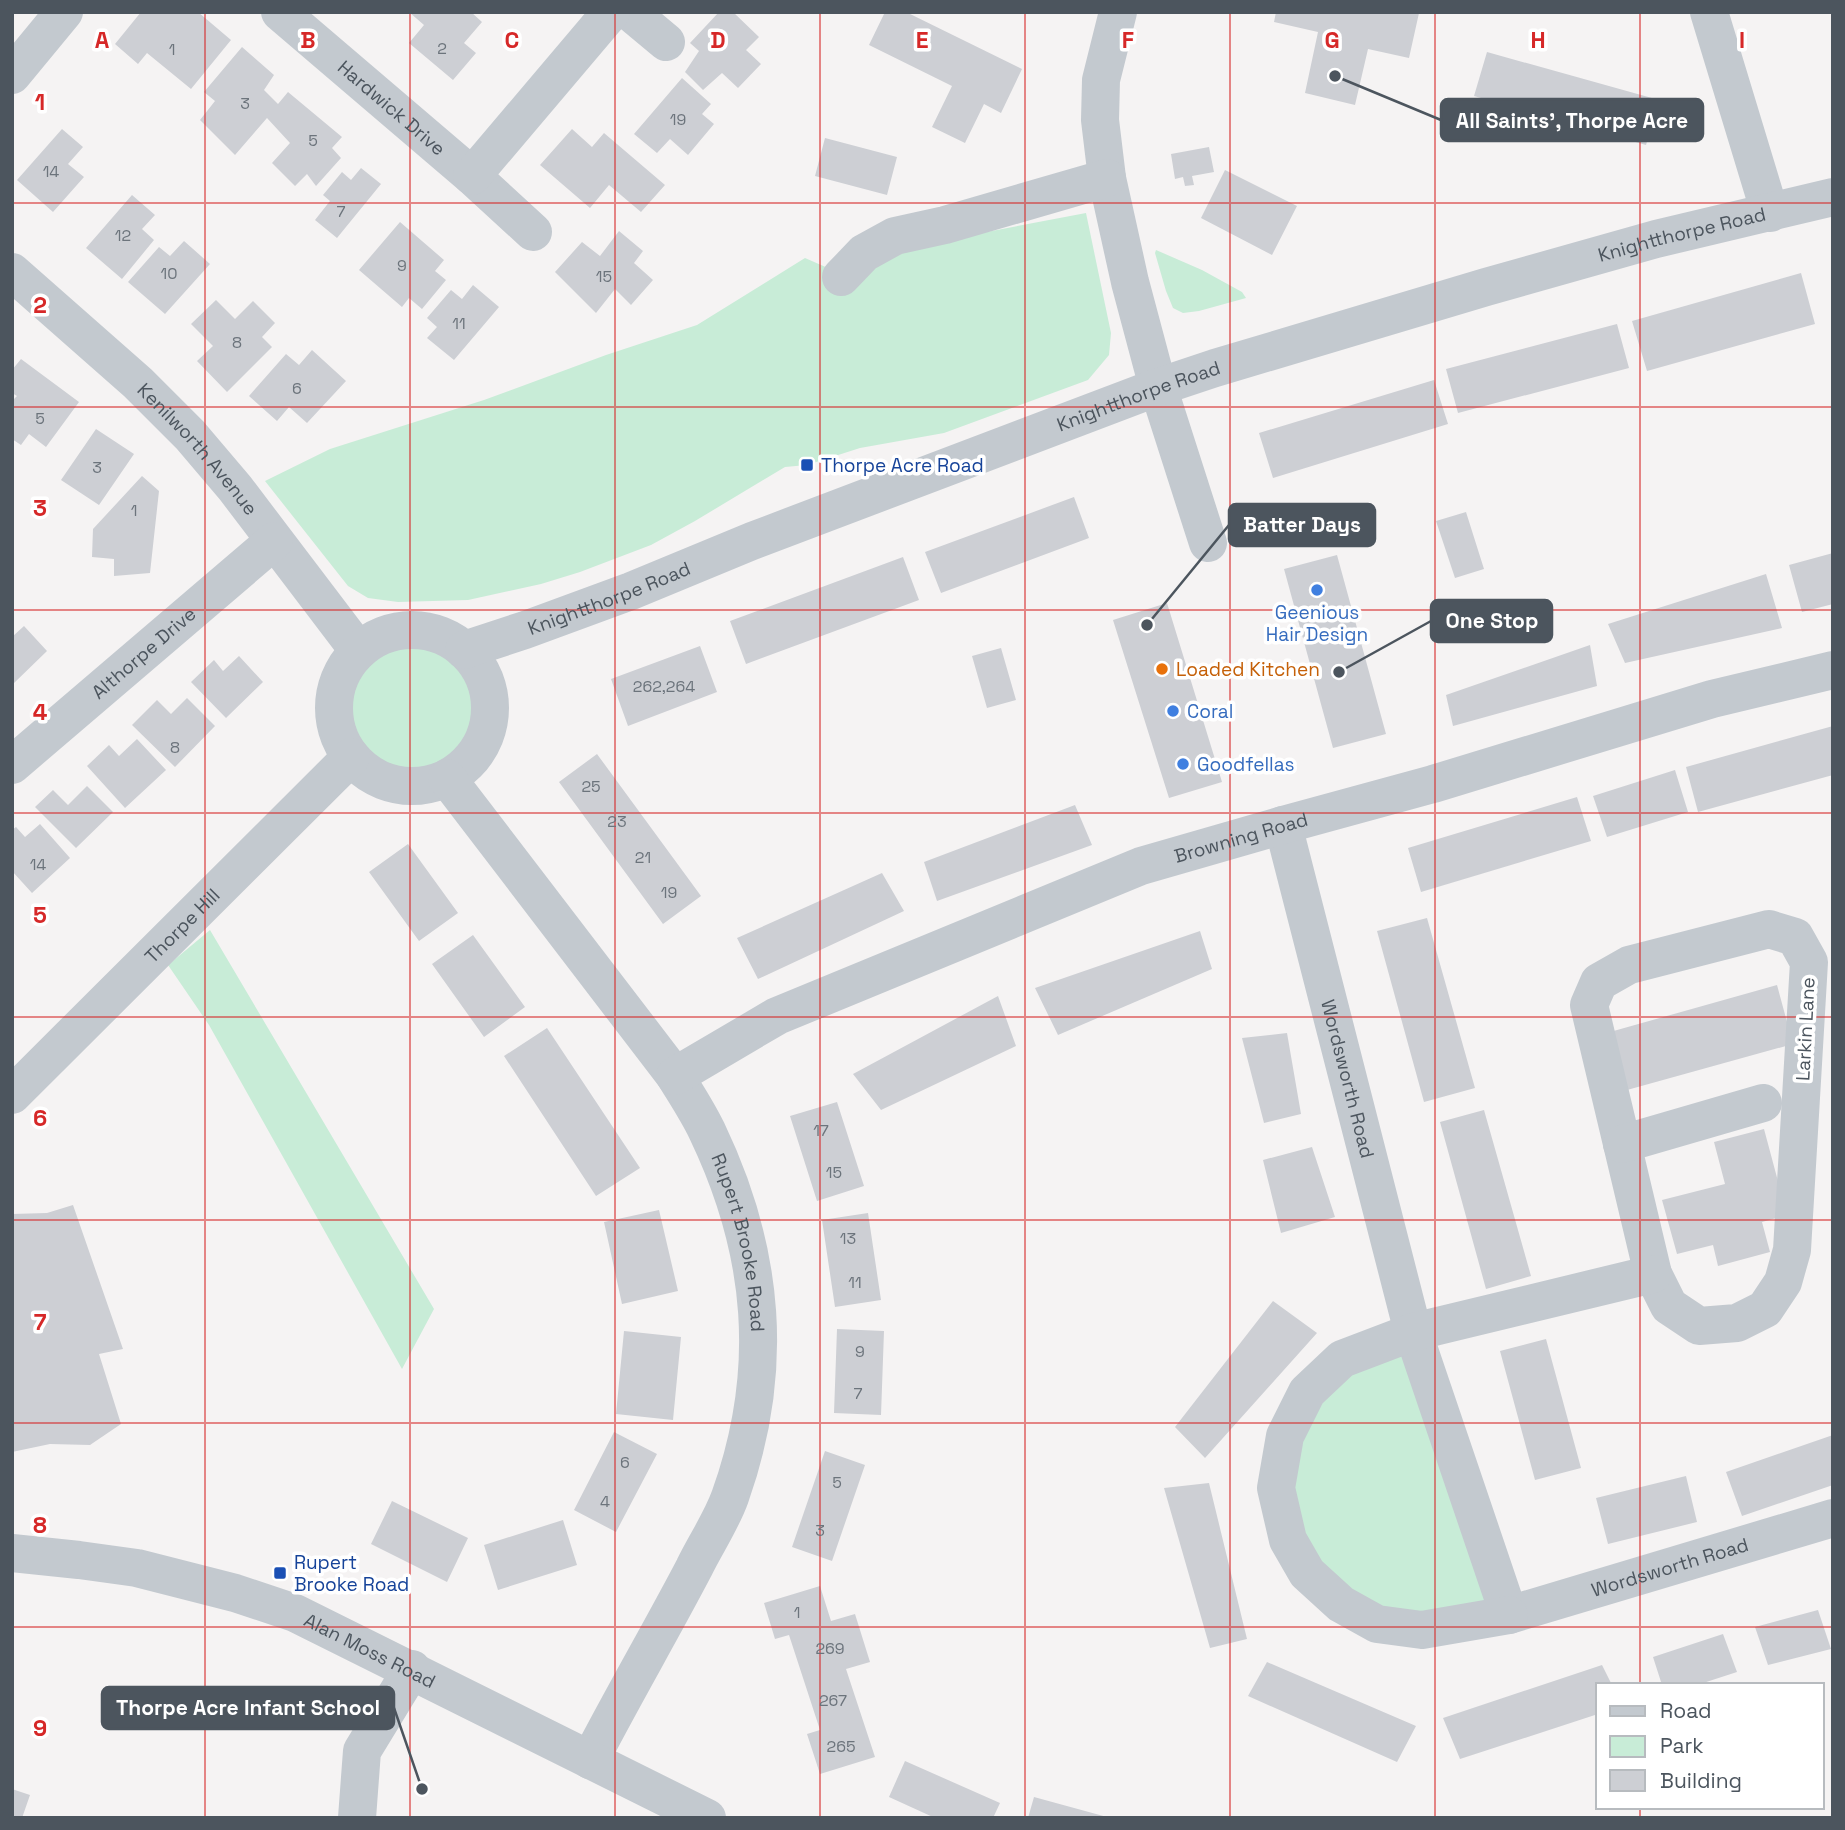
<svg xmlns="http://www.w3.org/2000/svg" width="1845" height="1830" font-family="'Space Grotesk',sans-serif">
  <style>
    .green { fill: #c8ecd7 }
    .building { fill: #cdcfd4 }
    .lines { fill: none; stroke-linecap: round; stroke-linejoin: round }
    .minor { stroke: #c3c9cf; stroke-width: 38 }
    .grid { fill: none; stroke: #d62828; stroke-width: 2; stroke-opacity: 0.55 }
    .transit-dot { fill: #1a4fb4; stroke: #fff; stroke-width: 2.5 }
    .shop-dot { fill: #3f7fe0; stroke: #fff; stroke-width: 2.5 }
    .food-dot { fill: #e8710a; stroke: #fff; stroke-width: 2.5 }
    .labels { text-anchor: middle; stroke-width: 7; stroke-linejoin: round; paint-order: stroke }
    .number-label { font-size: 16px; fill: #6c747c }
    .street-label { font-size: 19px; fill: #4c555e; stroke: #fff }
    .transit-label { font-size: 19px; fill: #164399; stroke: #fff; text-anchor: start }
    .shop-label { font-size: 19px; fill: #366cbe; stroke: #fff; text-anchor: start }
    .food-label { font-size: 19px; fill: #c56008; stroke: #fff; text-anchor: start }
    .grid-label { font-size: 23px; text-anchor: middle; font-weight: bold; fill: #d62828; stroke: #fff; stroke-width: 7; stroke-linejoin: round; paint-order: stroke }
    .leader { fill: none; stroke: #4c555e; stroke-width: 2.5 }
    .callout-dot { fill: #4c555e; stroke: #fff; stroke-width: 2.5 }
    .callout { fill: #4c555e; stroke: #4c555e; stroke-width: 2.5 }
    .callout-label { font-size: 21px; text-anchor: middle; font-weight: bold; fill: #fff }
  </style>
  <rect width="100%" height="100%" fill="#f5f3f3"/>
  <!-- green -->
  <path class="green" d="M1086,213L1111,333L1109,355L1088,380L944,433L860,448L807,465L785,467L695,521L651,545L580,572L541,584L468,600L398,602L368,598L348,586L265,481L330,449L484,400L606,355L697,325L805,258L860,282L876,261L934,242Z
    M1156,250L1202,270L1242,292L1246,298L1199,311L1183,313L1173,308L1166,291L1155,253Z
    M334 708a78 78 0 1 1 156 0a78 78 0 1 1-156 0Z
    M210,930L434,1309L402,1369L209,1025L168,965Z
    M1413,1332L1509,1615L1422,1630L1307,1573L1285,1436L1307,1392Z"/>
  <!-- building -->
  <path class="building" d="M141,12H198L231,40L191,89L147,53L138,64L115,44Z
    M409,12H471L482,22L464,43L476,53L453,80L409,43L424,25Z
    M719,12H733L759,37L746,50L761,64L738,88L722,73L703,90L685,72L699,51L690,43Z
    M885,12H906L1022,69L1001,113L984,104L965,143L932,127L952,86L869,45Z
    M1276,12H1414L1419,13L1409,58L1368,49L1355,105L1305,93L1318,32L1274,22Z
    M242,47L274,75L264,90L278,104L288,92L342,137L332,148L341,158L316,186L307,174L295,186L272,163L290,143L267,118L235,155L200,120L215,101L204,92Z
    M1487,52L1659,100L1646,145L1474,96Z
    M682,78L711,104L702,114L714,124L688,155L670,139L657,153L634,134Z
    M62,129L83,147L68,164L84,177L53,212L17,180Z
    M572,129L592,147L604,133L665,185L641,212L609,185L590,208L540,165Z
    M825,138L897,157L887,195L815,176Z
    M1209,147L1214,172L1192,176L1194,185L1185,186L1183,177L1175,179L1171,154Z
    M361,168L381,184L337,238L315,220L330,201L323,195L342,172L351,180Z
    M1225,170L1297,206L1272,255L1201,218Z
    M132,195L155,215L142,229L154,240L122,279L86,248Z
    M400,222L444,260L435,271L446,280L422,309L409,298L402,307L359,270Z
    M619,231L643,251L634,263L653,280L631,305L615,289L596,313L555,272L582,242L600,256Z
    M184,241L210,264L165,314L128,282L159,247L170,256Z
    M1801,273L1815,324L1647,371L1632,321Z
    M473,285L499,307L454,360L427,338L437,327L427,318L451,290L462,299Z
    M216,300L235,319L253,301L275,323L262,337L272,347L227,392L197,361L213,346L191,324Z
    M1617,324L1629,368L1458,413L1446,369Z
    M312,350L346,381L307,423L289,407L277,421L249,396L286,354L299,365Z
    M21,359L79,402L46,447L29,434L21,445L12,439V401L17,396L12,393V370Z
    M1434,380L1448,424L1273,478L1259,433Z
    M96,429L134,454L99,505L61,480Z
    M142,476L159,491L150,573L114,576V559L92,557L93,529Z
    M1074,497L1089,538L941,593L925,552Z
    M1466,512L1484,569L1455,578L1436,521Z
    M1833,553V604L1802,612L1789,565Z
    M1337,555L1386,734L1333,748L1284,569Z
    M903,557L919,600L746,664L730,621Z
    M1766,574L1782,628L1625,663L1608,624Z
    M1167,603L1222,782L1169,798L1113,620Z
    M24,626L47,651L12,685V637Z
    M1590,645L1597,686L1453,726L1446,695Z
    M700,646L717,692L628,726L611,679Z
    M1001,648L1016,700L987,708L972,656Z
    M239,656L263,682L226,718L191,682L214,660L223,671Z
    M187,698L215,726L175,767L132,725L157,700L171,714Z
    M1833,726V775L1698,812L1686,767Z
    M137,739L166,770L125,808L87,766L109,745L119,756Z
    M597,754L701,896L663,924L559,782Z
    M1675,770L1688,812L1607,837L1593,796Z
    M87,786L113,812L76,848L35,807L53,790L68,805Z
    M1577,797L1591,841L1421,892L1408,848Z
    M1075,805L1092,845L937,901L924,862Z
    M40,824L70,858L32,893L12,871V830L16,827L25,837Z
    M408,844L458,913L419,941L369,872Z
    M882,873L904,911L758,979L737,938Z
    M1427,918L1475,1088L1424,1102L1377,931Z
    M1200,931L1212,969L1058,1035L1035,988Z
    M473,935L525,1007L484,1037L432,964Z
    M1777,985L1793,1044L1627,1090L1610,1032Z
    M998,996L1016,1046L881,1110L853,1074Z
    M547,1028L640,1168L596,1196L504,1056Z
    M1287,1033L1301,1114L1264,1123L1242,1038Z
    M837,1102L864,1186L817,1201L790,1116Z
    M1484,1110L1531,1276L1486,1289L1440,1122Z
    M1764,1129L1787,1215L1762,1222L1770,1252L1718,1266L1713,1245L1677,1254L1662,1200L1725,1184L1714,1142Z
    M1312,1147L1335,1217L1281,1233L1263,1160Z
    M73,1205L123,1349L99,1354L121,1424L90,1445L50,1444L12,1452V1214L47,1213Z
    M659,1210L678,1291L622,1304L604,1222Z
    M868,1213L881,1300L835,1307L822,1220Z
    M1273,1301L1317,1333L1205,1458L1175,1427Z
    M837,1329L884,1331L881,1415L834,1413Z
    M624,1331L681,1337L673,1420L616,1414Z
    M1546,1339L1581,1468L1535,1480L1500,1351Z
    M614,1432L657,1454L616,1532L574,1510Z
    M1833,1435V1485L1742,1516L1726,1472Z
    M825,1451L865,1465L832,1561L792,1547Z
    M1686,1476L1697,1522L1608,1544L1596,1498Z
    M1209,1483L1247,1639L1210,1648L1164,1488Z
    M392,1501L468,1538L447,1582L371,1544Z
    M563,1520L577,1565L498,1590L484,1545Z
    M820,1586L831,1621L855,1614L870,1662L846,1669L875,1757L820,1774L807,1734L820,1730L789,1635L775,1639L764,1603Z
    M1818,1610L1831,1649L1768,1665L1755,1627Z
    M1723,1634L1737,1672L1697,1685H1662L1653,1657Z
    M1267,1662L1416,1726L1397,1762L1248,1696Z
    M1602,1665L1612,1685H1598V1714L1460,1759L1443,1718Z
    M905,1761L1000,1803L993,1818H935L889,1797Z
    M12,1789L30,1795L22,1818H12Z
    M1034,1797L1107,1817V1818H1028Z"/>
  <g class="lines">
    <!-- minor -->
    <g class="minor">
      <path id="s1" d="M280,12L472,176L533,232"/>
      <path d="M630,12L666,42"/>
      <path d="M1118,12L1101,80L1100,120L1107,178L1130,282L1158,387L1208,543"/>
      <path d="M1709,12L1770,213"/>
      <path d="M12,75L64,12"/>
      <path d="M472,176L611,12"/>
      <path id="s2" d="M12,272L138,383L190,435L235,488L358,650"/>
      <path d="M841,277L864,253L895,236L945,225L1107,178"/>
      <circle cx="412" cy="708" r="78"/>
      <path id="s3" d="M464,650L525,630L631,591L752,541L1158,387L1215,368L1486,287L1656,239L1833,197"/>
      <path id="s4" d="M12,765L274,541"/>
      <path id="s5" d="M447,778L675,1076C686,1094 698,1112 707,1131C765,1252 775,1371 730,1497C721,1522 705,1545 694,1568C660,1633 623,1696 590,1760"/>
      <path id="s6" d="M1283,825L1413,1332L1509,1615L1833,1518"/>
      <path d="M1769,929L1795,937L1809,962L1792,1250L1783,1282L1765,1309L1737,1323L1699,1326L1669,1306L1653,1274L1589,1005L1599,982L1629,965Z"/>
      <path id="s7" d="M675,1076L777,1016L1141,866L1283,825L1433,784L1712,699L1833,670"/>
      <path id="s8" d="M12,1095L351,757"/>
      <path d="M1622,1144L1763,1103"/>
      <path id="s9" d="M12,1553L79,1560L137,1568L235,1593L295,1613L707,1818"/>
      <path d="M1509,1615L1422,1630L1377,1624L1341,1604L1307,1573L1288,1540L1276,1488L1285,1436L1307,1392L1342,1359L1413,1332L1653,1274"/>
      <path d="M357,1818L362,1751L412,1669"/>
    </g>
  </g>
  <!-- grid -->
  <path class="grid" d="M205,12V1818M410,12V1818M615,12V1818M820,12V1818M1025,12V1818M1230,12V1818M1435,12V1818M1640,12V1685M12,203H1833M12,407H1833M12,610H1833M12,813H1833M12,1017H1833M12,1220H1833M12,1423H1833M12,1627H1833M1640,1807V1818"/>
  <!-- markers -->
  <g class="transit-dot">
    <rect x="800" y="458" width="14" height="14" rx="3.5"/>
    <rect x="273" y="1566" width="14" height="14" rx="3.5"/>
  </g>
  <g class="shop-dot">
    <circle cx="1317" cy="590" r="7"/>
    <circle cx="1173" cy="711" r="7"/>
    <circle cx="1183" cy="764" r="7"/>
  </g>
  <circle class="food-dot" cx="1162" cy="669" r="7"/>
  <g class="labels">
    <!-- number labels -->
    <g class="number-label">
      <text x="442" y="54">2</text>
      <text x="172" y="55">1</text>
      <text x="245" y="109">3</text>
      <text x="678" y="125">19</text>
      <text x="313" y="146">5</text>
      <text x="51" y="177">14</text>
      <text x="341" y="217">7</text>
      <text x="123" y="241">12</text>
      <text x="402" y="271">9</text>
      <text x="169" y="279">10</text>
      <text x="604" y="282">15</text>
      <text x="459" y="329">11</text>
      <text x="237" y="348">8</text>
      <text x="297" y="394">6</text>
      <text x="40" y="424">5</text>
      <text x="97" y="473">3</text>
      <text x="134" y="516">1</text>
      <text x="664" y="692">262,264</text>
      <text x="175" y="753">8</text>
      <text x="591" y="792">25</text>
      <text x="617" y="827">23</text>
      <text x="643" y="863">21</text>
      <text x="38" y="870">14</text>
      <text x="669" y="898">19</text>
      <text x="821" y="1136">17</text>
      <text x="834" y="1178">15</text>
      <text x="848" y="1244">13</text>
      <text x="855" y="1288">11</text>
      <text x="860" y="1357">9</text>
      <text x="858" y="1399">7</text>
      <text x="625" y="1468">6</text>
      <text x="837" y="1488">5</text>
      <text x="605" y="1507">4</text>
      <text x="820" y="1536">3</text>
      <text x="797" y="1618">1</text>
      <text x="830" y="1654">269</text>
      <text x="833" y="1706">267</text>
      <text x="841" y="1752">265</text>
    </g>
    <!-- street labels -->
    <g class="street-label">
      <text dy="7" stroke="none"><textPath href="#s1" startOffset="147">Hardwick Drive</textPath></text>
      <text dy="7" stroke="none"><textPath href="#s3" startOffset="1288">Knightthorpe Road</textPath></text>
      <text dy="7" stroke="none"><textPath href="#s3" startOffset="721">Knightthorpe Road</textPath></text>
      <text dy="7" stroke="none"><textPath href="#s2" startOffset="257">Kenilworth Avenue</textPath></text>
      <text dy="7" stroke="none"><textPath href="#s3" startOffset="154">Knightthorpe Road</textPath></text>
      <text dy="7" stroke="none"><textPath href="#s4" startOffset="173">Althorpe Drive</textPath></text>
      <text dy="7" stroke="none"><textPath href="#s7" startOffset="616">Browning Road</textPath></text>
      <text dy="7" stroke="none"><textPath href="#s8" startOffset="240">Thorpe Hill</textPath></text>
      <text transform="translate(1805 1029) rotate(-87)" y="7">Larkin Lane</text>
      <text dy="7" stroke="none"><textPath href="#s6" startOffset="262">Wordsworth Road</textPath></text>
      <text dy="7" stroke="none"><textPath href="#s5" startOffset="556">Rupert Brooke Road</textPath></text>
      <text dy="7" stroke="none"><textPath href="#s6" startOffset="990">Wordsworth Road</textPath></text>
      <text dy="7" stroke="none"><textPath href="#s9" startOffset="374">Alan Moss Road</textPath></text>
    </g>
    <!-- transit labels -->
    <g class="transit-label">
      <text x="821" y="472">Thorpe Acre Road</text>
      <text x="294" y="1569">Rupert<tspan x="294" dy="22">Brooke Road</tspan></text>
    </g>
    <!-- shop labels -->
    <g class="shop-label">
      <text x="1317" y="619" text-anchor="middle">Geenious<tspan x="1317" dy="22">Hair Design</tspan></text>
      <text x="1187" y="718">Coral</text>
      <text x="1197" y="771">Goodfellas</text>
    </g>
    <!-- food labels -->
    <g class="food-label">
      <text x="1176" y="676">Loaded Kitchen</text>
    </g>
  </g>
  <g class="grid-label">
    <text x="102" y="48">A</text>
    <text x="308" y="48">B</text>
    <text x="512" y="48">C</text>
    <text x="718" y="48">D</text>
    <text x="922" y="48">E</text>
    <text x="1128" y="48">F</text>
    <text x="1332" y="48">G</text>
    <text x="1538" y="48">H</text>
    <text x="1742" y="48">I</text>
    <text x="40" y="110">1</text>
    <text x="40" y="313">2</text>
    <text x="40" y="516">3</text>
    <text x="40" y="720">4</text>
    <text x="40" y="923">5</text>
    <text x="40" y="1126">6</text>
    <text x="40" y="1330">7</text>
    <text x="40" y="1533">8</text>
    <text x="40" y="1736">9</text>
  </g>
  <!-- callouts -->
  <path class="leader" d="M1335 76L1441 120M1147 625L1229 525M1339 672L1431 621M422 1789L394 1708"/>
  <g class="callout-dot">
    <circle cx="1335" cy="76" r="7"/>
    <circle cx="1147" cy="625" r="7"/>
    <circle cx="1339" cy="672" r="7"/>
    <circle cx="422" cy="1789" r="7"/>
  </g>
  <g class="callout">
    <rect x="1441" y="99" width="262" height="42" rx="7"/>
    <rect x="1229" y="504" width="146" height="42" rx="7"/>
    <rect x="1431" y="600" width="121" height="42" rx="7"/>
    <rect x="102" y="1687" width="292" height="42" rx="7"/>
  </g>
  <g class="callout-label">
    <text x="1572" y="128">All Saints', Thorpe Acre</text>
    <text x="1302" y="532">Batter Days</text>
    <text x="1492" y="628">One Stop</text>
    <text x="248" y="1715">Thorpe Acre Infant School</text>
  </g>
  <!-- border -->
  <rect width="1845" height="1830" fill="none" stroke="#4c555e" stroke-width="28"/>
  <!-- legend -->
  <rect x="1596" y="1683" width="228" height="126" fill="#ffffff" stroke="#b7bbbf" stroke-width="2"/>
  <rect x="1610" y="1706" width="35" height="10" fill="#c3c9cf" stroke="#b7bbbf" stroke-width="2"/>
  <text x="1660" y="1718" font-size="21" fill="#4c555e">Road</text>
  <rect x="1610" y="1736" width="35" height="21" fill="#c8ecd7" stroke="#b7bbbf" stroke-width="2"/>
  <text x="1660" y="1753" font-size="21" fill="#4c555e">Park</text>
  <rect x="1610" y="1770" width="35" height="21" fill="#cdcfd4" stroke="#b7bbbf" stroke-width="2"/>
  <text x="1660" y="1788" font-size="21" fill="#4c555e">Building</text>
</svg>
